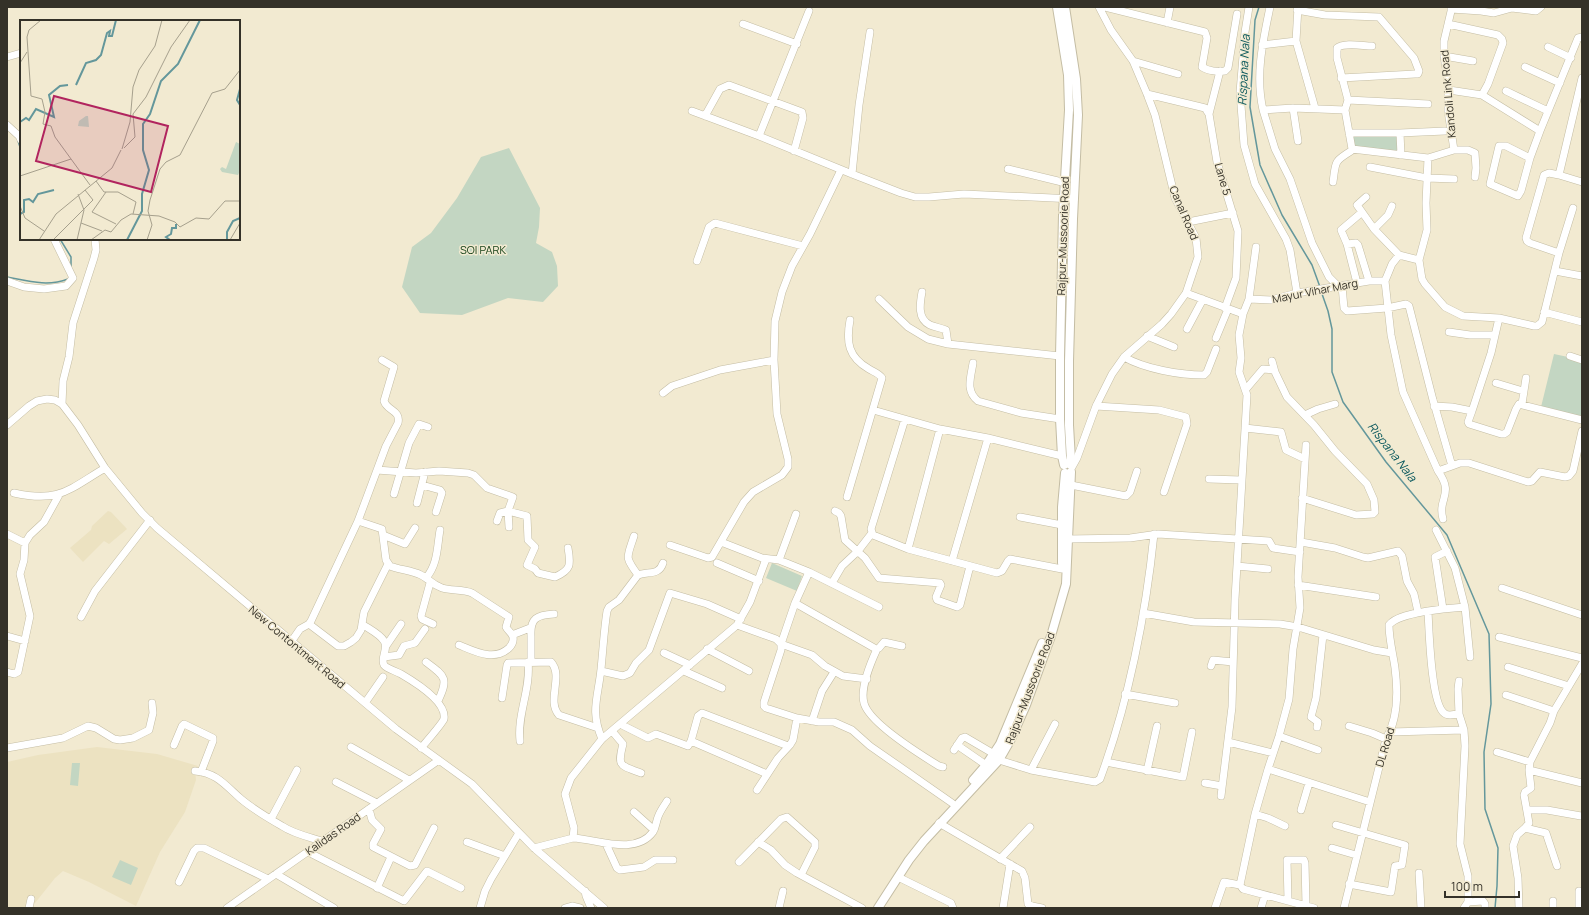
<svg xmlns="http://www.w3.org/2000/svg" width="1589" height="915" font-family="Manrope,sans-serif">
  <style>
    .built { fill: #ece2c1 }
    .green { fill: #c3d6c2 }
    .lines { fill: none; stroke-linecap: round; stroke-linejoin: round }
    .stream { stroke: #64979b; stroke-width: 1.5 }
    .minor-casing { stroke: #c4bda4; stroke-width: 8 }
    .major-casing { stroke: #c4bda4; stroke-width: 10 }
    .minor { stroke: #fff; stroke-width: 7 }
    .major { stroke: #fff; stroke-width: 8 }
    .labels { text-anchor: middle; stroke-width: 3; stroke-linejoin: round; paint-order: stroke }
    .street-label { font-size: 11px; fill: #343128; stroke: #f2ead1 }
    .park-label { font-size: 11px; fill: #0e3c12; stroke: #f2ead1 }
    .water-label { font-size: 12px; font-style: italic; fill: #08575c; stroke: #f2ead1 }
    .inset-river { fill: none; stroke: #64979b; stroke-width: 2 }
    .inset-road { fill: none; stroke: #a6a08d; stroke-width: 1 }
    .view { fill: #b1245e; fill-opacity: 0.15; stroke: #b1245e; stroke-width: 2 }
    .inset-edge { fill: none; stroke: #343128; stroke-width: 2 }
  </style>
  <rect width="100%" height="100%" fill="#f2ead1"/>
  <!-- built -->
  <path class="built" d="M108,511L111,512L127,529L109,544L104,541L83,562L70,548L91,530L92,526Z
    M97,747L157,754L198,766L195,771L196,780L185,812L160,852L136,906L89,882L63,871L55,878L31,908H7V762L38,755Z"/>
  <!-- green -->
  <path class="green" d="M1398,135L1399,153L1354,146L1353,136Z
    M509,148L540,208L539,227L536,243L552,252L557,266L558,286L543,302L508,298L462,315L420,313L402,287L412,247L431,233L457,198L481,157Z
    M1554,354L1582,360L1581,416L1541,407Z
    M772,563L802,576L797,591L766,578Z
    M72,763H80L78,786L70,785Z
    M120,860L138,868L131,885L112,877Z"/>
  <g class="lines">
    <!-- stream -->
    <path class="stream" d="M1259,7L1255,20L1250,107L1260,165L1282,215L1312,265L1320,287
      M18,141L21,150
      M60,239L71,257V268
      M7,277C28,281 47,287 68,279
      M1321,291L1328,311L1332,329V372L1343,402L1386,462L1447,535L1489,634L1491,704L1484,752L1485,809L1498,848L1497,886L1495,908"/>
    <!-- minor casing -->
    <g class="minor-casing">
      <path id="minor" d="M1105,7L1205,32L1207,38L1202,67C1208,71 1218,72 1225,71L1228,68L1237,14
        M1249,7L1245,32L1240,92L1244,145L1255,184L1286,239L1290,250L1297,293
        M1270,7C1263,41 1255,75 1263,110L1293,108L1345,110L1348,100L1337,58V48C1344,42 1363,46 1372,46
        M1298,7L1296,41L1315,108
        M1451,9L1481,11V7
        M1297,10L1325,15L1379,17L1414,58L1419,71L1418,74H1415L1341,78
        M1481,11L1494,13L1512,8L1536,11L1541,7
        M1167,23L1170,7
        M743,24L797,44
        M1448,24L1498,35L1502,39L1503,43L1488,84L1482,95
        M1262,45L1296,41
        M1548,47L1571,58
        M1444,56L1473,61
        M7,57L21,53
        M1133,61L1178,74
        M1525,67L1560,83
        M1582,78L1559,175L1582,182
        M1449,90L1482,95L1540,131L1530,158L1506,146H1499L1490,184L1518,196L1521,191L1530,158
        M1506,91L1548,111
        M1147,94L1201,107L1205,108L1209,114L1217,162L1238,231L1236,278L1225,308
        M1348,100L1428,104
        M1293,108L1298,141
        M1263,110L1275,149L1290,179L1312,243L1329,277L1339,287
        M692,111L759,136L852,174L901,193L915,197H929L964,194L1074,199
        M1209,114L1220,71
        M705,116L720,89L729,85L802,112L803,118L794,151
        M7,125L19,136L21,140
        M1540,131L1578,38L1582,37
        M1349,133H1400L1401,155
        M1400,133L1445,131
        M759,136L809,11
        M1352,149L1428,158L1454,150L1448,111V82L1444,56V41L1452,7
        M1454,150H1468L1475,153L1476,168L1475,177
        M1428,158L1426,203L1427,230L1419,260L1422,279L1425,284L1445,307L1463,316L1499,318L1534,326H1537L1542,322L1559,253L1530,243L1527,241L1526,238L1544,175L1549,173L1559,175
        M1370,167L1427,178L1454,179
        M1008,169L1062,182L1065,181
        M852,174L859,105L870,32
        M1333,182C1336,162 1333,162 1351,151L1352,149L1345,110
        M1366,197L1357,205L1374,229
        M1392,206L1388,215L1374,229L1399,255
        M1188,222L1233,213
        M1347,244L1356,243L1358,245L1369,281
        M1559,253L1573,208
        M697,261L709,227L715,223L803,246
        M1555,271L1582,276
        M7,281L24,287L44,289L66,286L73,278L54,239
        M1357,283L1347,244L1341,230L1361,213
        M1342,286L1344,308L1347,311L1387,308L1406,304L1409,306L1433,400L1452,466L1438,471L1403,392L1391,335L1385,281L1392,264L1399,255L1419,260
        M922,292C920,303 917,319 930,325C935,327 941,328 946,330L948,344
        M1186,293L1243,314
        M879,299L908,327L928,339L948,344L1060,356
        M1249,299L1256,247
        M1544,312L1582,322
        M1187,329L1203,299
        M1449,332L1470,335H1494
        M1147,336L1174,347
        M1216,338L1228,309
        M1570,356L1582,360
        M1124,357C1145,369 1180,375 1204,375L1207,372L1216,349
        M1272,361L1275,372L1287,397L1314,425L1335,451L1367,484L1374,500L1375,512L1373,514L1356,515L1302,498
        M973,363C971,377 965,391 978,401L1021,413L1060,419
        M1496,383L1523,391
        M1246,389L1263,369L1274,370
        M663,393L672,386L720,370L774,360
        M62,404L63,381L69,357L73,323L94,258L96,250L95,239
        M1522,404L1526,378
        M1096,406L1159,410L1186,417L1187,424L1164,492
        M1434,406L1452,407L1472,411L1491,353L1499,318
        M873,410L940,429L988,438L1062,456
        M1472,411L1468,422L1469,424L1501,434H1504L1507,432L1516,409L1519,404L1582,420
        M1305,415L1318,409L1335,404
        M905,419L871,529L873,535L908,549L997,573L1002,571L1008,561L1010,559L1062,569
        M7,425L29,406L37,401L47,399L55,400L62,404L78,425L105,468L142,513L157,528L396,729L472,784L534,848L604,908
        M1245,428L1281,432L1286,450L1305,459
        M1306,445L1298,577L1300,608L1293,649L1289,699L1279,736L1268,769L1255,814L1240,885L1243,889L1314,908
        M1452,466L1460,463H1469L1528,482L1532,481L1540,472L1565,477L1569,476L1573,471L1582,431
        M1072,467L1077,458L1096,406L1112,374L1124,357L1162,324L1171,314L1186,293L1198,257L1196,238L1175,198L1155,115L1147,94L1133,61L1111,30L1099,7
        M377,470L416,473L439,471L468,473L474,475L487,488L513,497L508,511L509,527
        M1438,471C1455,495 1437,498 1443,519
        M1209,479L1241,480
        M422,485L440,490L442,493L436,512
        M1071,485L1126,496L1130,492L1137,471
        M14,493C59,503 68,490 105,468
        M394,494L409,443L419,424L428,427
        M847,497L882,378C880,374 874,372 869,369C848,357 846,342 850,320
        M417,503L425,472
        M835,511L839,513L841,516L845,540L865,558L879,578L940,583L941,585L936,597L937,600L957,607L960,605L970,566
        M1020,517L1062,525
        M358,521L382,529L386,560L390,566C400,570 411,570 421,575C429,579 431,584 442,588C452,591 462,589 472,593L509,617L506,627C508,631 512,633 513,637C514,642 512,645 509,648C494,662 474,651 459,645
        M497,521L500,513L508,511L527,516L528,540L535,547L527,565L535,569L538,573L555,577C571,570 571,565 568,548
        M1436,530L1455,568L1465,607L1443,609
        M7,534L25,543
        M383,535L405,544L415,528
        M634,536C627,558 624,556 638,575
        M1068,539L1130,538L1158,534L1269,541L1273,548L1300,552
        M721,542L762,558L779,560L809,572L879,607
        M1301,542L1335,548L1363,557L1368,558L1398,551L1402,556L1407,581L1414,594L1418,612
        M670,545L708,558L712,557L744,502L753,492L782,475L788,467V459L777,414L774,360L775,321L782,292L792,266L810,234L841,170
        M908,549L940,429
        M1447,551L1435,557L1443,609L1428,611C1429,630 1431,703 1444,713C1448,717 1454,714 1459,714L1464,730L1465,746L1460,844L1468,876V902L1464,908
        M779,560L796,514
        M952,561L988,438
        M717,563L759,581
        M1237,566L1268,569
        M809,572L795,603L781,644L812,655L825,666L843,676L867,679
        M426,578C438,564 437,547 440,530
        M430,583L421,616L422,619L433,624
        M832,583L842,566L858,551L872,533
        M1298,585L1376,597
        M1502,588L1582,615
        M795,603L876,649L879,648L884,642L902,646
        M1465,607L1470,657
        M1143,613L1194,622L1280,624L1298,627L1374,650L1392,653
        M81,617L95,591L150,520
        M309,624L338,646H344L351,642L356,638L361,630L364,612L388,564
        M362,624C369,629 380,634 384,641C389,649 380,658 384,665C387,669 396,671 401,674C413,681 447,701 444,719C442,724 426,742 421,748
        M737,625L776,639L781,644V650L764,702V706L766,708L797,718L819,722H834L852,730L870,746L952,803
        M512,635L530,628
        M7,636L25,641
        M1499,637L1582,658
        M291,642L300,629L309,624L311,621L358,521L386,446L398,423C401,410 387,411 384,401L394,367L382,360
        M386,646L401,624
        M707,649L749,671
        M877,649C871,662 860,689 864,703C869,723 921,755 939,766L943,767
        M664,653L690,665
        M384,657L399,655L404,646L415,643L425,629
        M426,662C445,676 449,678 438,701
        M531,662C531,653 531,645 531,636C530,618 537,615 554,614
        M1582,664L1554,711L1550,723L1530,762L1529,770L1582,783
        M1211,666L1213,660L1233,662
        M1508,667L1569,686
        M601,671L623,676L630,673L636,663L649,650L670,593L707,604L741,619
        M684,671L722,688
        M7,672L14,674L18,672L30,616L20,574L24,560L25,543L30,535L44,522L59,495
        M1459,681L1458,689L1459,714
        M1125,694L1175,703
        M1506,695L1554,711
        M502,698L507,665L508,663L551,662C564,676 546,701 559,715L598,728
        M365,703L383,677
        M812,721L822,691L834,672
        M620,724L648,738L656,734L688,746L691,741L698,716L702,713L788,746L790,745L793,740L797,718
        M1349,726L1372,733L1386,739
        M1317,727L1318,722L1311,717L1316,698L1323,635
        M612,731L623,744C617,767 620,765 641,773
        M1390,732L1464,730
        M1279,736L1318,750
        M602,739C590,711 598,698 601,669C603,650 604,630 607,611L609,607L619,600L638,575C648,571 659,576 663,563
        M520,741C517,714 531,689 528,662
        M691,741L767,774
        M1228,742L1273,753
        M174,745L182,726L184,724L213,738V741L201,772
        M957,745L986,765
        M351,747L409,780
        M7,748L63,738L88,726L96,728L114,739L120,740L133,738L149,730L153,713L152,703
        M954,750L962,738L965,737L994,754
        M1497,752L1530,762
        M999,760L1031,770L1095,782L1100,779C1128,704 1146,614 1154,534
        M1106,762L1183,777L1192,732
        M1268,769L1370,802
        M1031,770L1055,724
        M195,771C217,773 225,785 241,799C253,809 268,818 282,826C294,834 309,837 322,841
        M1147,771L1157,726
        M336,782L377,803
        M1205,783L1222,786
        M757,790L778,758L790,745
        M1221,796L1232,707L1235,599L1247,395L1239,372L1241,358L1239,335L1243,314L1249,299L1271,300L1297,293L1369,281H1385
        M369,809L372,820L381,829L373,844V847L410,866L415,865L434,828
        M1301,810L1309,783
        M1527,810H1547L1581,816
        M634,812L654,830
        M1255,814L1268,818L1285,826
        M271,819L297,770
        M939,823L1022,871L1025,878L1028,904L1032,906L1042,908
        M1336,825L1405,845L1402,865L1395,866L1391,892L1349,884
        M1525,828L1546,833L1557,866
        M573,838C597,839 635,856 653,832C656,827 656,822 658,817C660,811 664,806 667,801
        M467,842L505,856
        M758,842L771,850L785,865L797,873L862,908
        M606,844L617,868L620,870L644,867L655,860H673
        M534,848L573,838L574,828L565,794L571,778L602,739L737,625L750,602L766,559
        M1332,848L1356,855
        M308,852L404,901L427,871L461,888
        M1000,859L1030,827
        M739,862L781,819L787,817L815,842V847L801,875
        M1419,873L1421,908
        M276,874L334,908
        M898,877L951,903L953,908
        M179,882L194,851L197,848H204L268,879
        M377,888L391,857
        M585,891L586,896L591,908
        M1288,900L1287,860H1304L1305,863L1306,905
        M1468,902L1483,901L1485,904V908
        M29,908L31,899
        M227,908L439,760
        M480,908L485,891L491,879L519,833
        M565,908L572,906L580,908
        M779,908L783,891
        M1003,908L1010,864
        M1215,908L1224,882L1240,885
        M1261,908L1265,895
        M1344,908L1386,739C1398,719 1398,691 1395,668C1393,654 1389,639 1389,625C1396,616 1417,613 1428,611
        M1519,908L1518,878L1513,846L1517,835L1525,828L1529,823L1524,795L1525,792L1531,788L1529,770
        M1553,908V901
        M1579,908V891"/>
    </g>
    <!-- major casing -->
    <g class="major-casing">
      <path id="major" d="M1057,7L1068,75L1069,110L1063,214L1060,356V419L1062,456L1064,465
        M1065,7L1076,79L1078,115L1073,219L1069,361V425L1071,460L1069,464
        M1062,563V507L1065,473
        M973,780L986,765L1000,744L1042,643
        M878,908L909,860L924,841L999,760L1011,739L1026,705L1051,636L1066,584L1071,472"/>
    </g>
    <!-- minor -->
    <use href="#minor" class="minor"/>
    <!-- major -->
    <use href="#major" class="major"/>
  </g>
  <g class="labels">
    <!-- street labels -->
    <g class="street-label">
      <text transform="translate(1448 94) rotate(-95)" y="4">Kandoli Link Road</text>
      <text transform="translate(1223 179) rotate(74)" y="4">Lane 5</text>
      <text transform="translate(1184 213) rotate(67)" y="4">Canal Road</text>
      <text transform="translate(1063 236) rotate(-88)" y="4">Rajpur-Mussoorie Road</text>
      <text transform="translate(1315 291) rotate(-11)" y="4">Mayur Vihar Marg</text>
      <text transform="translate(297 647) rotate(40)" y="4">New Contontment Road</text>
      <text transform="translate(1030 688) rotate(-69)" y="4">Rajpur-Mussoorie Road</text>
      <text transform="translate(1385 747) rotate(-73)" y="4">DL Road</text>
      <text transform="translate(333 834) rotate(-35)" y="4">Kalidas Road</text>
    </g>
    <!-- park labels -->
    <g class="park-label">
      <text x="483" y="254">SOI PARK</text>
    </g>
    <!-- water labels -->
    <g class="water-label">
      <text transform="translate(1244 70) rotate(-87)" y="4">Rispana Nala</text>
      <text transform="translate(1392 452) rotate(52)" y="4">Rispana Nala</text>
    </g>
  </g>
  <!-- overview -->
  <g transform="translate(20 20)">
    <rect width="220" height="220" fill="#f2ead1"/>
    <path d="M66,96H68L69,107L58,106L59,101ZM216,122L220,124V151L218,155L202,152L200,149L202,147L206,149Z" fill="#c3d6c2"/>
    <path class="inset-river" d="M56,65L66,43L76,40L81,35L87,13L90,11L89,16H92L96,0M220,69L217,80L220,85M0,102L6,98L9,100L16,89L34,97L29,75L40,66L48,65M0,194L4,192V180L9,179L13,182L18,174L34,170M107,220L122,191V174L129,150L123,130V104L130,94L141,61L158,44L180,0M150,220L146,217L151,214L152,208H156V204M207,220V212L213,201L220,198"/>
    <path class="inset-road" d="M21,0L9,10L7,17L11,76L22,79L25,92L23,104L31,106L35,117L70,165M0,43L7,32M104,128L115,117L113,94L126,77L151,27L170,0M102,129L110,102L113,67L119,50L135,26L142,0M0,156L51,139M76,161L84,172H98L116,182L113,194M86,172L72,192L96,204M0,186L5,198L24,211M155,202L160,207L176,198L189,199L205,181H220M61,203L82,211M19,220L36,194L92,148L101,130M33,220L73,180L65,170M57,220L64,190L58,174M71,220L85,210L91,212L101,200L111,194L139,196L155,202M127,220L132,205L128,191L130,180L140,149L146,142L160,135L192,73L205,69L220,50M210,220L220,203"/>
    <path class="view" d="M34,76L148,106L131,172L16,141Z"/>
    <rect width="220" height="220" class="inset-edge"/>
  </g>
  <!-- border -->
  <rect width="1589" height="915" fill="none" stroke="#343128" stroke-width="16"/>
  <!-- scale -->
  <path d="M1445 891v6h74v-6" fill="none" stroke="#343128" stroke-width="2"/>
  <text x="1451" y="891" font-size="12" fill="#343128" stroke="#f2ead1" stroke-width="3" paint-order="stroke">100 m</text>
</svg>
